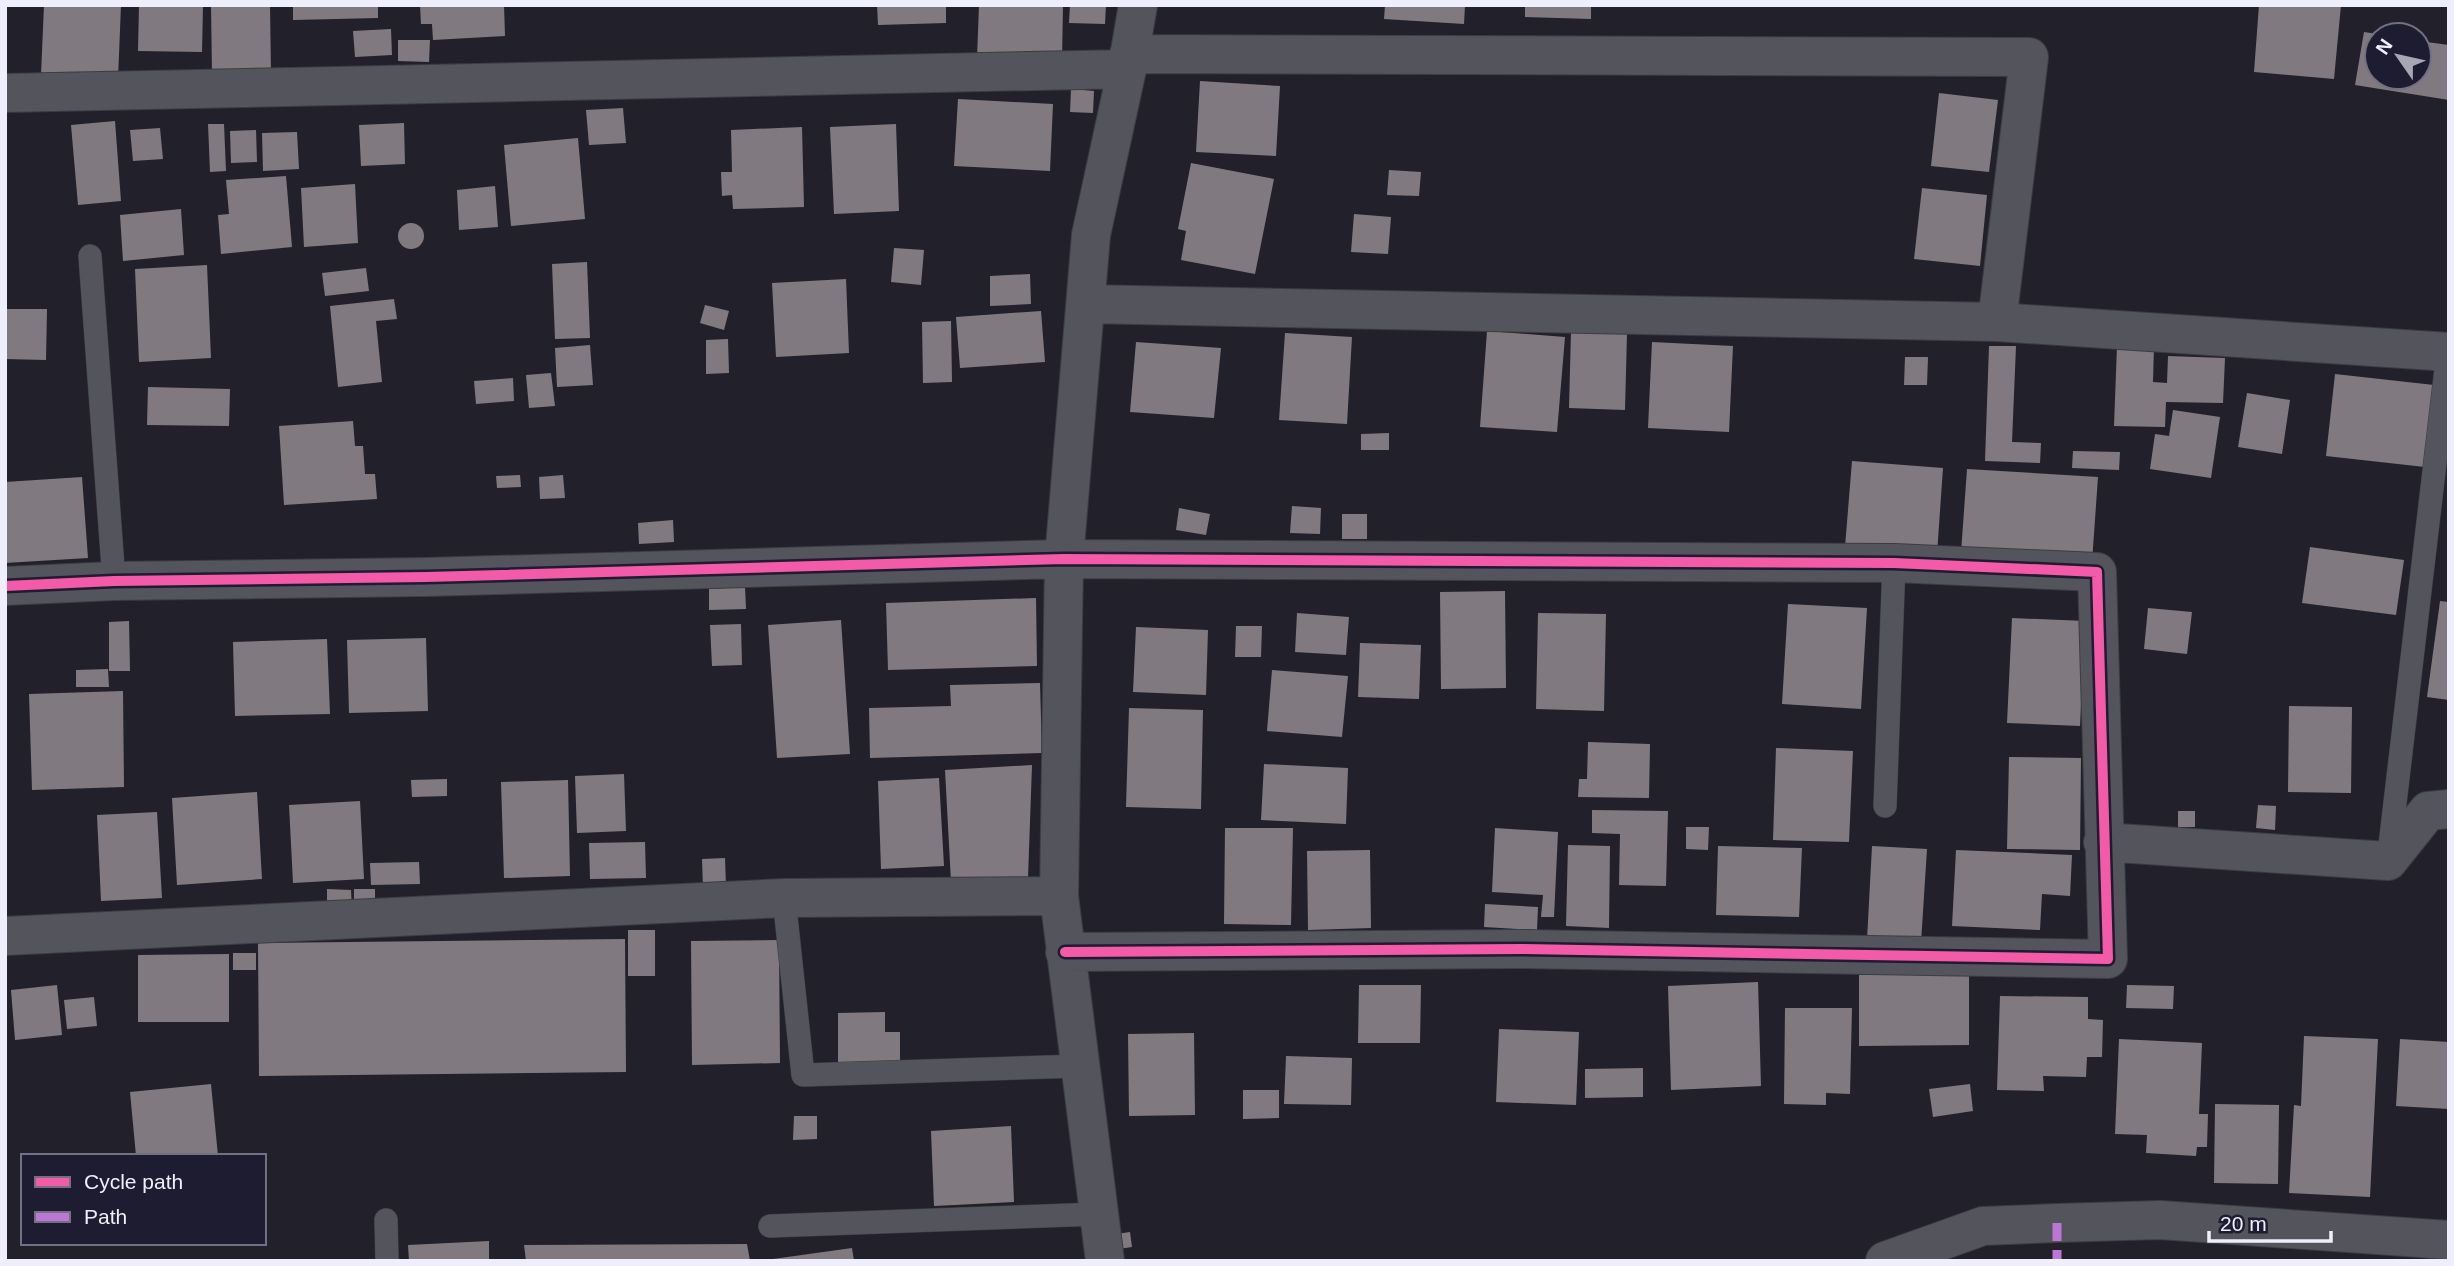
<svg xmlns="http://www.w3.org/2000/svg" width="2454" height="1266" font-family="Helvetica,sans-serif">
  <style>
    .building { fill: #807a80 }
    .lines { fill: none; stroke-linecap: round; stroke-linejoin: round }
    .lane-casing { stroke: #3d3c45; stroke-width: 24 }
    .street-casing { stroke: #3d3c45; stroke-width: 40 }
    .lane { stroke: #54545d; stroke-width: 23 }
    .street { stroke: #54545d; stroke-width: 38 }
    .quiet { stroke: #ba77d6; stroke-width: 9; stroke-dasharray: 18 9; stroke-linecap: butt }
    .cycleway-casing { stroke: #1e1c30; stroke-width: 15 }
    .cycleway { stroke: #f35aa7; stroke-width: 10 }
  </style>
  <rect width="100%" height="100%" fill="#22212b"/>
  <!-- building -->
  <path class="building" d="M44,5H121L118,79L41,75Z
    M139,5H203L202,52L138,51Z
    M211,5H270L271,74L212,75Z
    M293,5H378V18L293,20Z
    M420,5H504L505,36L433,40L432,24H421Z
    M877,5H946V23L878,25Z
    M979,5H1063L1062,60L977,58Z
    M1070,5H1106L1105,24L1069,23Z
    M1385,5H1465L1464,24L1384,19Z
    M1525,5H1591V19L1525,17Z
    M2259,5H2341L2334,79L2254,72Z
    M391,29L392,55L355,57L353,31Z
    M2364,32L2377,34V77H2419V41L2449,45V100L2355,85Z
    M398,40H430L429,62L398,61Z
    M1200,81L1280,86L1276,156L1196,152Z
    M1071,89L1094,91L1093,113L1070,112Z
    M1939,93L1998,100L1989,172L1931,166Z
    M958,99L1053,104L1050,171L954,166Z
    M623,108L626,143L589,145L586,110Z
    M115,121L121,201L78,205L71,125Z
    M404,123L405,164L361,166L359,125Z
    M208,124H224L226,171L210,172Z
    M896,124L899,211L834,214L830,127Z
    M802,127L804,207L733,209L732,195L722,196L721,172H732L731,130Z
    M160,128L163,159L133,161L130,130Z
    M256,130L257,162L231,163L230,131Z
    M297,132L299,169L263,171L262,133Z
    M578,138L585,219L511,226L504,145Z
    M1191,163L1274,179L1255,274L1181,260L1186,231L1178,229Z
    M1389,170L1421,172L1419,196L1387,195Z
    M286,176L292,247L221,254L218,215L229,214L226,180Z
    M355,184L358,243L304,247L301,188Z
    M495,186L498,227L459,230L457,190Z
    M1922,188L1987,195L1980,266L1914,259Z
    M181,209L184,255L123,261L120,215Z
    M1354,214L1391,217L1388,254L1351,252Z
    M398 236a13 13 0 1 1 26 0a13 13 0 1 1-26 0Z
    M894,248L924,250L921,285L891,282Z
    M587,262L590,338L555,339L552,264Z
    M207,265L211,358L139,362L135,269Z
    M366,268L369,291L325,296L322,273Z
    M1030,274L1031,304L990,306V276Z
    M846,279L849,353L776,357L772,283Z
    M394,299L397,319L376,321L382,382L338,387L330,306Z
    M705,305L729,311L724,330L700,323Z
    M5,309H47L46,360L5,359Z
    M1041,311L1045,362L960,368L956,317Z
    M951,321L952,382L923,383L922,322Z
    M1487,331L1565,337L1557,432L1480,427Z
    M1571,331L1627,333L1625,410L1569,408Z
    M1285,333L1352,337L1347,424L1279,420Z
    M728,339L729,373L706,374V340Z
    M1136,342L1221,348L1214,418L1130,412Z
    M1652,342L1733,346L1729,432L1648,428Z
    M590,345L593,385L557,387L555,348Z
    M1989,346H2016L2012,442L2041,443L2040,463L1985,461Z
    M2117,346H2154L2153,382L2167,383L2168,356L2225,358L2223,403L2166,402L2165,427L2114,426Z
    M1905,357H1928L1927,385H1904Z
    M551,373L555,406L529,408L526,375Z
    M2335,374L2434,385L2425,467L2326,456Z
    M513,378L514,401L476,404L474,381Z
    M148,387L230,389L229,426L147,425Z
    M2247,393L2290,400L2282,454L2238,447Z
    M2173,410L2220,417L2211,478L2150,469L2155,434L2169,436Z
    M353,421L355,446H363L365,474H375L377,499L284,505L279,426Z
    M1389,433V450H1361V434Z
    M2073,451L2120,452L2119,470L2072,468Z
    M1852,461L1943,468L1937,554L1845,547Z
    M1967,469L2098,477L2092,562L1961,553Z
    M520,475L521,487L497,488L496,476Z
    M563,475L565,498L540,499L539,477Z
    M82,477L88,558L5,563V482Z
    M1292,506L1321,508L1320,534L1290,533Z
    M1179,508L1210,514L1206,535L1176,530Z
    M1342,514H1367V539H1342Z
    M673,520L674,542L639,544L638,523Z
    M2310,547L2404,560L2396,615L2302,603Z
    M745,587L746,609L709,610V589Z
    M1505,591L1506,688L1441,689L1440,592Z
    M1036,598L1037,666L888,670L886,603Z
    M2440,601L2449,602V700L2427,697Z
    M1788,604L1867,608L1861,709L1782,704Z
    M2148,608L2192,612L2187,654L2144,649Z
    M1297,613L1349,617L1346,655L1295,652Z
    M1538,613L1606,614L1604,711L1536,709Z
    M2012,618L2085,621L2080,726L2007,723Z
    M841,620L850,754L777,758L768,625Z
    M129,621L130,671H109V622Z
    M741,624L742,665L712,666L710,625Z
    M1236,626H1262L1261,657H1235Z
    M1136,627L1208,630L1206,695L1133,692Z
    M426,638L428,711L349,713L347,640Z
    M327,639L330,714L235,716L233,642Z
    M1360,643L1421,645L1419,699L1358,697Z
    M108,669L109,687H76V670Z
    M1272,670L1348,676L1342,737L1267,731Z
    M1040,683L1042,753L870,758L869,708L951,706L950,685Z
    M123,691L124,787L32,790L29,694Z
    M2289,706L2352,707L2351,793L2288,792Z
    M1129,708L1203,710L1201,809L1126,807Z
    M1588,742L1650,744L1649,798L1578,797L1579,779H1587Z
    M1776,748L1853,751L1849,842L1773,840Z
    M2009,757L2081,758L2080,850L2007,849Z
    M1264,764L1348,768L1346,824L1261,820Z
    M1032,765L1028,878L951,882L945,770Z
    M624,774L626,831L577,833L575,776Z
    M939,778L944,866L881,869L878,781Z
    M447,779V796L412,797L411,780Z
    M568,780L570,876L504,878L501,782Z
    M257,792L262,879L177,885L172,798Z
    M360,801L364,879L293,883L289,805Z
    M2258,805L2276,806L2275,830L2256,828Z
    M1592,810L1668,811L1666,886L1619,885L1620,834L1592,833Z
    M2178,811H2195V827H2178Z
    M157,812L162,898L101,901L97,815Z
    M1686,827H1709L1708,850L1686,849Z
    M1225,828H1293L1291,925L1224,924Z
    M1495,828L1558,832L1554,917H1541L1543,895L1492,892Z
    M645,842L646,878L590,879L589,843Z
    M1568,845L1610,846L1609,928L1566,926Z
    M1718,846L1802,848L1799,917L1716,915Z
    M1872,846L1927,849L1921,943L1867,940Z
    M1370,850L1371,928L1308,930L1307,851Z
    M1956,850L2072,855L2070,896L2042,894L2040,930L1952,926Z
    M725,858L726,886L703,887L702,859Z
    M419,862L420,884L371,885L370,863Z
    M327,889L351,890L352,910H327Z
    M354,889H375V912H354Z
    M1485,904L1538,907L1537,930L1484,927Z
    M628,930H655V976H628Z
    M625,939L626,1072L259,1076L258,943Z
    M779,940L780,1063L692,1065L691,941Z
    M233,953H256V970H233Z
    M229,954V1022H138V955Z
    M1859,975H1969V1045L1859,1046Z
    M1758,982L1761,1086L1671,1090L1668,986Z
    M57,985L62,1035L15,1040L11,990Z
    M1359,985H1421L1420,1043H1358Z
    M2127,985L2174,986L2173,1009L2126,1008Z
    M2000,996L2088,997V1019L2103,1020L2102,1057H2087L2086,1077L2043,1076L2044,1091L1997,1090Z
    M94,997L97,1026L67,1029L64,1000Z
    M1785,1008H1852L1850,1094L1826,1093V1105L1784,1104Z
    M885,1012V1032H900V1064L838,1065V1013Z
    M1499,1029L1579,1032L1576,1105L1496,1102Z
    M1194,1033L1195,1115L1129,1116L1128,1034Z
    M2304,1036L2378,1039L2370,1197L2289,1193L2294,1105L2301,1106Z
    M2119,1039L2202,1043L2199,1114H2208L2207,1147H2197L2196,1156L2146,1153L2147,1135L2115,1134Z
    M2400,1039L2449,1042V1109L2396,1106Z
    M1286,1056L1352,1058L1351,1105L1284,1104Z
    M1643,1068V1097L1585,1098V1069Z
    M211,1084L218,1156H136L130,1092Z
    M1970,1084L1973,1111L1933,1117L1929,1089Z
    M1243,1090H1279V1118L1243,1119Z
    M2215,1104L2279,1105L2278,1184L2214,1183Z
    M794,1116H817V1139L793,1140Z
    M1011,1126L1014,1202L934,1206L931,1131Z
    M1130,1232L1132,1247L1112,1250L1110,1235Z
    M489,1241V1261H409L408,1245Z
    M747,1244L750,1261H526L524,1245Z
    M852,1248L854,1261H773V1259Z"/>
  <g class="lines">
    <!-- lane casing -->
    <g class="lane-casing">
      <path id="lane" d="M90,256L114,581
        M1885,806L1894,563
        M2389,854L2448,352
        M784,898L803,1075L1080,1066
        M386,1220L387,1261
        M770,1226L1099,1214"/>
    </g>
    <!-- street casing -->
    <g class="street-casing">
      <path id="street" d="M1129,54L2029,57L1997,322
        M5,93L1127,69
        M1086,304L1997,322L2449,352
        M5,586L114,581L426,577L1064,559L1894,563L2097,572L2108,959L1519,949L1065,952
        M2103,842L2388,861L2428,811L2449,809
        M5,936L784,898L1059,896
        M1105,1261L1059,896L1064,559L1091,235L1127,69L1138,5
        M1885,1261L1983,1226L2057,1223L2160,1220L2449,1240"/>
    </g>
    <!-- lane -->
    <use href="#lane" class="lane"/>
    <!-- street -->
    <use href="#street" class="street"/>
    <!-- quiet -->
    <path class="quiet" d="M2057,1223V1261"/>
    <!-- cycleway casing -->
    <g class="cycleway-casing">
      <path id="cycleway" d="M5,586L114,581L426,577L1064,559L1894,563L2097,572L2108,959L1519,949L1065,952"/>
    </g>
    <!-- cycleway -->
    <use href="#cycleway" class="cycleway"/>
  </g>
  <!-- border -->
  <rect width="2454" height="1266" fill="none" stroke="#efeefd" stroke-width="14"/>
  <!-- legend -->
  <rect x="21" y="1154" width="245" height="91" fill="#1e1c30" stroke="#727082" stroke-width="2"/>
  <rect x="35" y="1177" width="35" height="10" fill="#f35aa7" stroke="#727082" stroke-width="2"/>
  <text x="84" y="1189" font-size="21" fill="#efeefd">Cycle path</text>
  <rect x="35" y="1212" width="35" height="10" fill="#ba77d6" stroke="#727082" stroke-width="2"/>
  <text x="84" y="1224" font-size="21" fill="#efeefd">Path</text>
  <!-- north arrow -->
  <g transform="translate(2398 56) rotate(304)"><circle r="33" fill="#1e1c30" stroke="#727082" stroke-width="2"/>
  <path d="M0-5L12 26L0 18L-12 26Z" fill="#a7a6b4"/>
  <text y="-10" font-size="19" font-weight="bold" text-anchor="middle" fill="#efeefd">N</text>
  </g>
  <!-- scale -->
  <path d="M2209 1231v10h122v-10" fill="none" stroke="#efeefd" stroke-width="3.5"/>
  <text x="2220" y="1231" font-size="21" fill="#efeefd" stroke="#1e1c30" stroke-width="5" paint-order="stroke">20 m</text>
</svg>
